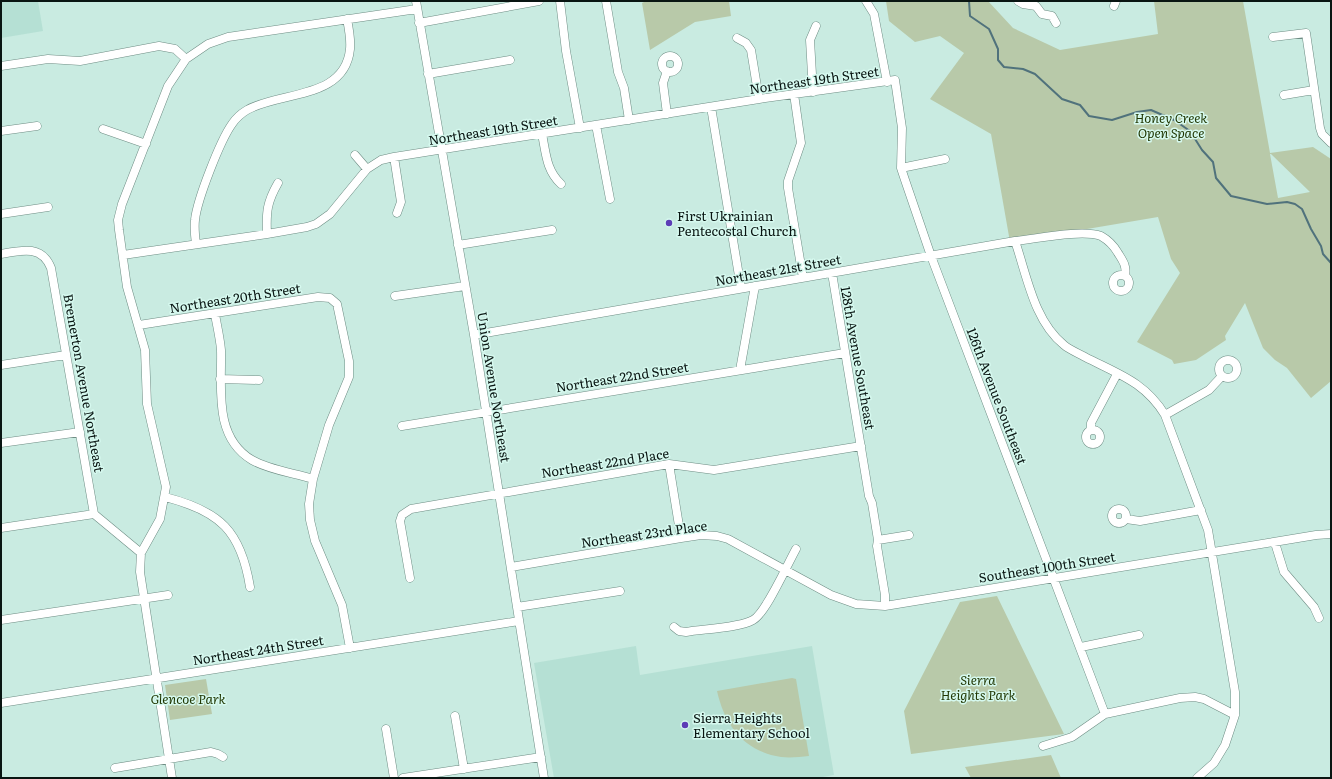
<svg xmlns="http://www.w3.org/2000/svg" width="1332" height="779" font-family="Literata,serif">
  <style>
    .built { fill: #b5e0d4 }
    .green { fill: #b8c9a9; fill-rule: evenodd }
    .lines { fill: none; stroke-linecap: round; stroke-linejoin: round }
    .stream { stroke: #50727c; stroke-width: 2 }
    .minor-casing { stroke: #6e8d84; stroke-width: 9 }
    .minor { stroke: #fff; stroke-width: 8 }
    .poi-dot { fill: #5d3db6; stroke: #d6f9ef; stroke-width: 1.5 }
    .labels { text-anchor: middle; stroke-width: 3; stroke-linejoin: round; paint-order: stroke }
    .street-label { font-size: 13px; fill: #091512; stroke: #d6f9ef }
    .park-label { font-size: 13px; font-style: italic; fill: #1f3500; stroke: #d6f9ef }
    .poi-label { font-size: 13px; fill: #091512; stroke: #d6f9ef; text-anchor: start }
  </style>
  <rect width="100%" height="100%" fill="#c9ebe1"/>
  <!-- built -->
  <path class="built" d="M1,1H38L43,31L1,38Z
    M636,646L640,675L812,646L834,775L817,778H554L534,663Z"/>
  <!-- green -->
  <path class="green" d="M646,1H729L731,16L695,22L650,50L642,3Z
    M886,1H988L1013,28L1060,50L1158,34L1154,1H1243L1270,153L1313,147L1331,159V381L1311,398L1287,368L1275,360L1263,348L1245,303L1225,336L1226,340L1196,360L1174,364L1172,360L1137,342L1180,273L1171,259L1158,217L1010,242L991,134L930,99L964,53L940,36L915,42L889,21ZM1270,154H1271L1310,192L1278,198Z
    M997,596L1064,734L911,754L904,711L960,602Z
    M792,678L796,679L809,756C800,757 790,758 781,757C744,751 725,726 717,691Z
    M206,679L212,714L170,720L165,685Z
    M1051,755L1061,778H971L965,767Z"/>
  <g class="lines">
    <!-- stream -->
    <path class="stream" d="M969,1L970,16L989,29L998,49V60L1004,67L1023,69L1035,74L1062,99L1080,105L1089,116L1112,120L1137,112L1151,110L1174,120L1190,131L1202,150L1213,162L1216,178L1231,196L1267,204L1287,202L1295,204L1302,209L1311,229L1321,246L1323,254L1331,263V266"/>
    <!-- minor casing -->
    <g class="minor-casing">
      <path id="minor" d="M416,1L474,335L544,778
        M560,1L566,51L580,128
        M606,1L618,72L624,88L629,120
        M866,1L874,14L887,82
        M1018,1L1023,4L1036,6L1042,14L1052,16L1056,23
        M1114,6L1116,1
        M419,23L539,1
        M1273,37L1306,33L1320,128L1322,134L1331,143
        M737,38L746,43L751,50L759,99
        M662 64a8 8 0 1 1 16 0a8 8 0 1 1-16 0Z
        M1,66L48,59L80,61L159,46L175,49L186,59L208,44L228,37L417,9
        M667,71L663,83L667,114
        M428,74L510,60
        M813,92L810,40L816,26
        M794,94L801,143L788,181V188L803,278
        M1284,95L1314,90
        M711,107L741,288
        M596,125L610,199
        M103,129L146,144
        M1,131L37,126
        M542,134C546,153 546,170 561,184
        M355,155L367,169
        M394,157L401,202L397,213
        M901,168L945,159
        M1,214L48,207
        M267,234C266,212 267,202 278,183
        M1015,241C1027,276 1034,321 1064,345C1070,350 1078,353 1085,357C1118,374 1145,382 1165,415L1208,530L1235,692V715L1225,745L1214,763L1197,778
        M196,244C195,236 194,228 195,220C197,200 220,141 232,124C236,118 242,113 247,110C280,91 345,100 350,49C351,39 349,29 347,19
        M458,245L552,230
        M1,254C22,250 42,245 51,268L94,514
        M123,255L267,234L307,227L316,224L330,214L367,169L381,160L394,157L759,99L895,80L902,128L901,168L905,180L931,256L1105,714
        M832,273L869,496L872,503L878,540L877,546L885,595V606
        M1113 283a8 8 0 1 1 16 0a8 8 0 1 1-16 0Z
        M395,296L465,286
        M215,314C217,326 220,338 221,350C222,387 213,437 252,460C269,470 294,473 313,479
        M139,325L318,297L330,298L337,304L349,361V377L329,425L313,479L309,504L310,520L315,541L342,605L350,648
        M474,335L1015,241C1036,239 1082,229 1101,236C1108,240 1114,246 1118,253C1123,261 1127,266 1125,276
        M1219 369a9 9 0 1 1 18 0a9 9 0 1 1-18 0Z
        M1,365L66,355
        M740,370L755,286
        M220,379L259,380
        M1165,415L1209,390L1222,376
        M402,426L845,353
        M1091,430V423L1117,374
        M1086 437a7 7 0 1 1 14 0a7 7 0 1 1-14 0Z
        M1,443L80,432
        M669,464L681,538
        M165,497C220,511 241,531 250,587
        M1112 516a7 7 0 1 1 14 0a7 7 0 1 1-14 0Z
        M94,514L141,553
        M1126,519L1140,521L1201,510
        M1,528L94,514
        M878,540L909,535
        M1275,543L1284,572L1314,607L1319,618
        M511,567L681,538L701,535L717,536L728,539L831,595L856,604L885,606L1316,535L1331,534
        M410,578L400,521L402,515L411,509L669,464L714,470L861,446
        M517,607L620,591
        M1,620L168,595
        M674,627L679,631L686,632C703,629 739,628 753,620C766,613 787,565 796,549
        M1081,647L1139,635
        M1,703L519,621
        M455,716L464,769
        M386,729L394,778
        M1043,746L1072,737L1105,714L1180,698L1195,697L1204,699L1235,715
        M115,768L211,752L218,754L223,757
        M172,778L140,572L141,553L160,519L166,487L147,404L145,350L127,287L119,230L118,220L122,204L168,86L186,59
        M403,778L541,757"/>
    </g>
    <!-- minor -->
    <use href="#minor" class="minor"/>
  </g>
  <!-- markers -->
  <g class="poi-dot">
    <circle cx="669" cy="223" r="4"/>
    <circle cx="685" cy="725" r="4"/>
  </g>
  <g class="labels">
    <!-- street labels -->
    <g class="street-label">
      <text transform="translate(814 80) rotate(-8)" y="5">Northeast 19th Street</text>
      <text transform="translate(493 130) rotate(-9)" y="5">Northeast 19th Street</text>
      <text transform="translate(778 270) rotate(-10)" y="5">Northeast 21st Street</text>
      <text transform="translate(235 298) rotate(-9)" y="5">Northeast 20th Street</text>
      <text transform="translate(858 358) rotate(80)" y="5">128th Avenue Southeast</text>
      <text transform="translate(622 377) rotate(-9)" y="5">Northeast 22nd Street</text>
      <text transform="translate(84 383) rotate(80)" y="5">Bremerton Avenue Northeast</text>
      <text transform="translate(494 387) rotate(81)" y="5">Union Avenue Northeast</text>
      <text transform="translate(997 396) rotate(69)" y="5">126th Avenue Southeast</text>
      <text transform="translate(605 463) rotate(-9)" y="5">Northeast 22nd Place</text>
      <text transform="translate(644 534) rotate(-8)" y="5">Northeast 23rd Place</text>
      <text transform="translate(1047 567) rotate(-9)" y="5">Southeast 100th Street</text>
      <text transform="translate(258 650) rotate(-9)" y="5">Northeast 24th Street</text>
    </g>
    <!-- park labels -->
    <g class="park-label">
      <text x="1171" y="123">Honey Creek<tspan x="1171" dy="15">Open Space</tspan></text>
      <text x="978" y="685">Sierra<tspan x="978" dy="15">Heights Park</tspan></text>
      <text x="188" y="704">Glencoe Park</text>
    </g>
    <!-- poi labels -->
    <g class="poi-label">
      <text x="677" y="221">First Ukrainian<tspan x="677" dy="15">Pentecostal Church</tspan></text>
      <text x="693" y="723">Sierra Heights<tspan x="693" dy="15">Elementary School</tspan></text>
    </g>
  </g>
  <!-- border -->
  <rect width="1332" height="779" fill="none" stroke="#091512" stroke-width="4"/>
</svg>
